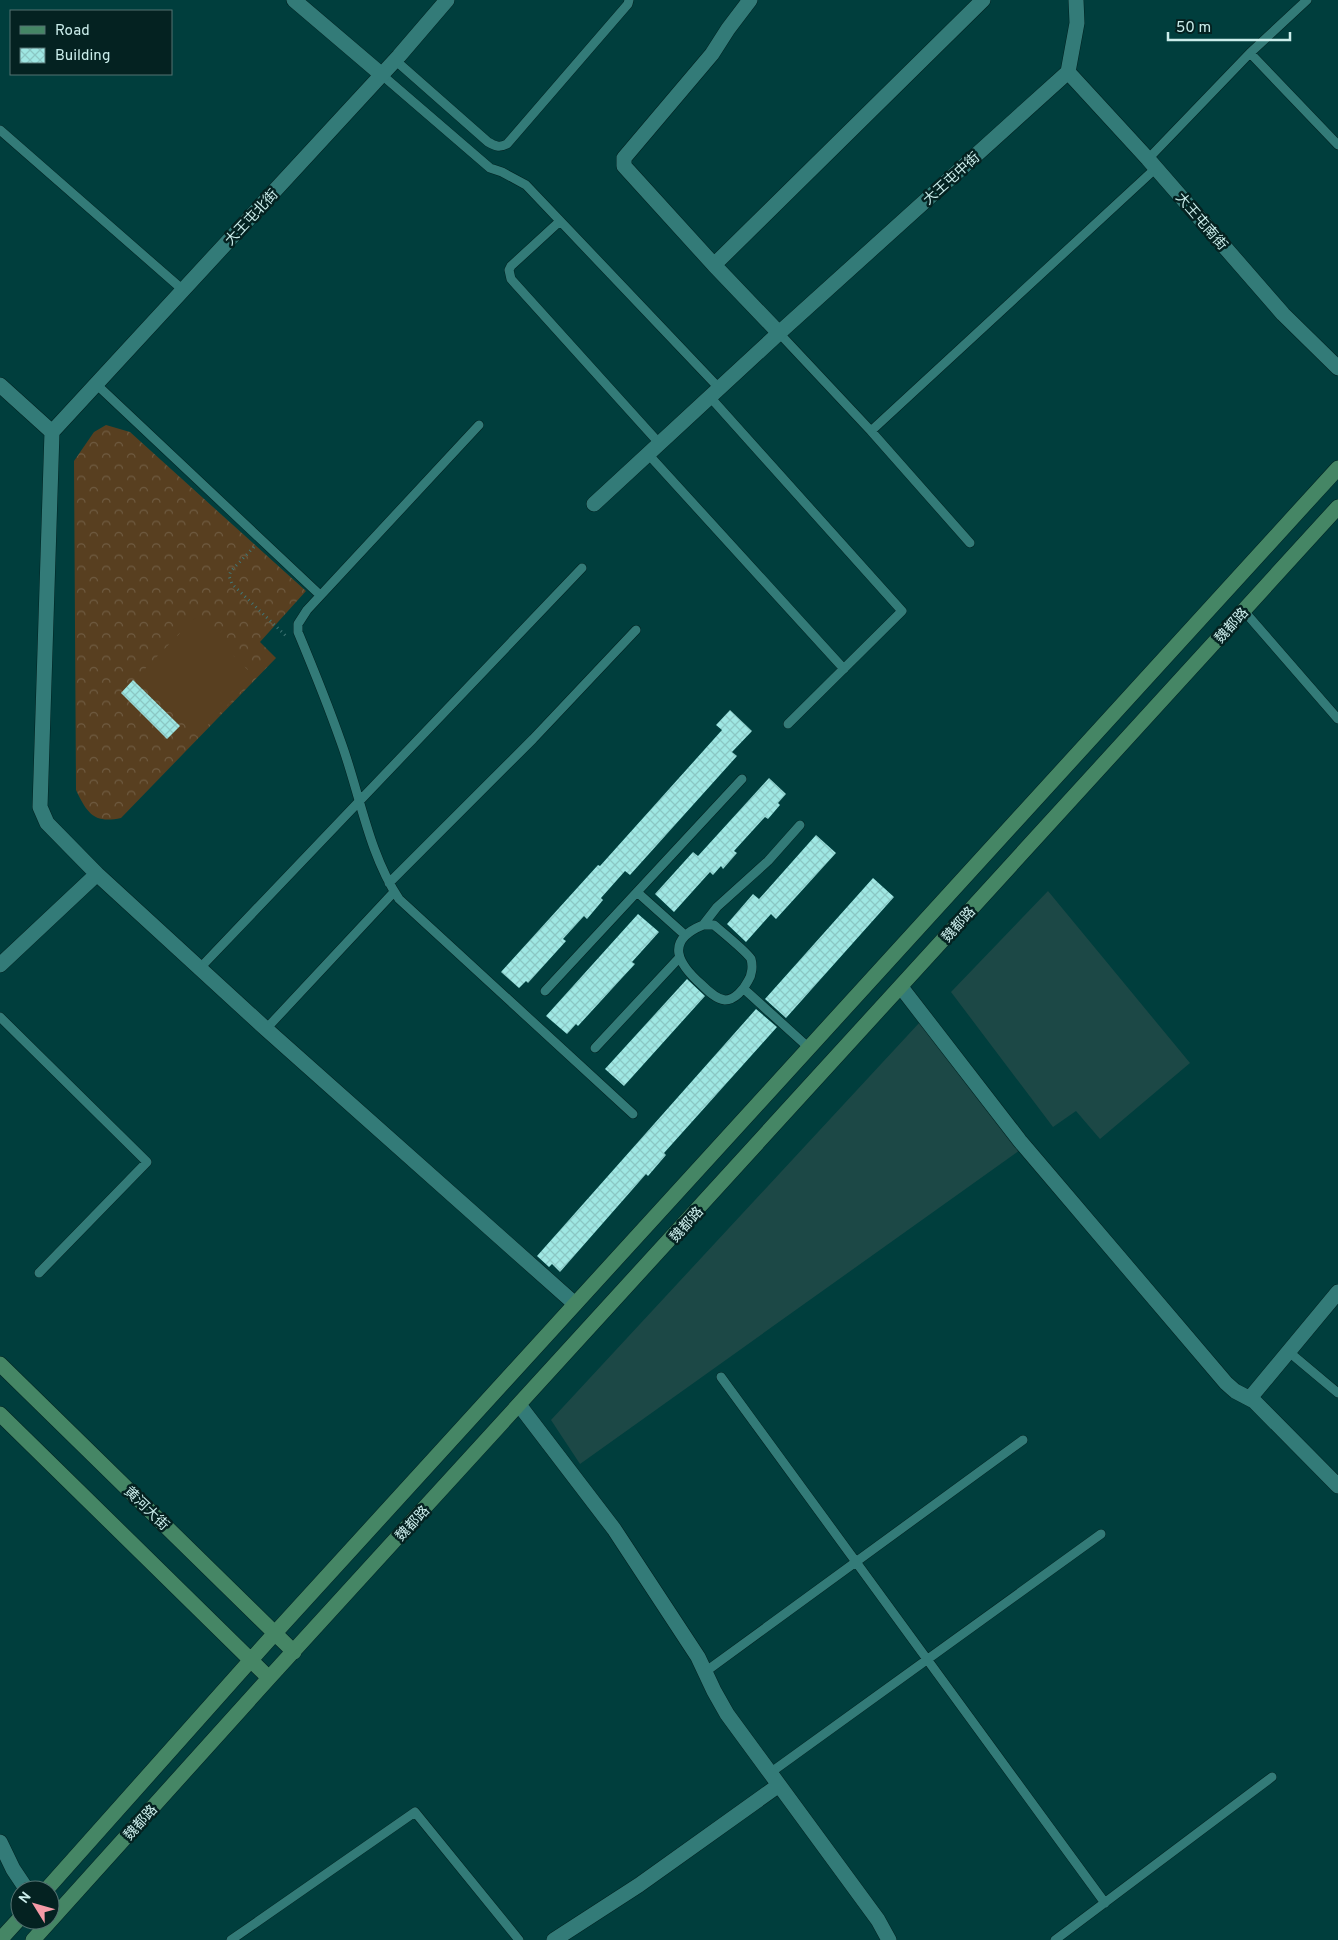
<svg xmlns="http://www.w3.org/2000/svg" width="1338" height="1940" font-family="Overpass,'Noto Sans SC',sans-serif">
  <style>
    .built { fill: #1c4846 }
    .forest { fill: url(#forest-crowns) }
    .pitch { fill: #583f20 }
    .building { fill: url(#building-cross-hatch) }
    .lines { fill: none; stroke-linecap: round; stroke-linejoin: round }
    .service-casing { stroke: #002322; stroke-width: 10 }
    .minor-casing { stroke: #002322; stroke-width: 16 }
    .secondary-casing { stroke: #002322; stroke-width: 16 }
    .path { stroke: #427776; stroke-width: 3; stroke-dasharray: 1 4; stroke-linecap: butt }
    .service { stroke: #337b78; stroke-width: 9 }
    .minor { stroke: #337b78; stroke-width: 15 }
    .secondary { stroke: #458665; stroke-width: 15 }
    .labels { text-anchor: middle; stroke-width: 5; stroke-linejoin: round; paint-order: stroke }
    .street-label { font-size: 14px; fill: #cbedeb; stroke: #042221 }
  </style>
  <defs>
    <pattern id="forest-crowns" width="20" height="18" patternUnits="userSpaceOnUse" patternTransform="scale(1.25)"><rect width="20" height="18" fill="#583f20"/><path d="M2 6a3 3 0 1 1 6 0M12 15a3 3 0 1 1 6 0" fill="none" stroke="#6f5b41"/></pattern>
    <pattern id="building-cross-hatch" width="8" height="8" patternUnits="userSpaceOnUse" patternTransform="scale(1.25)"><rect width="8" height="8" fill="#9fe7e3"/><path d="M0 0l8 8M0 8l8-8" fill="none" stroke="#8bc7c4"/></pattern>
  </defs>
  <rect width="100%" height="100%" fill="#003e3d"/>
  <!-- built -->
  <path class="built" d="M1048,891L1190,1063L1100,1139L1076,1111L1053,1127L951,992Z
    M920,1022L1020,1150L580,1464L551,1420Z"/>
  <!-- forest -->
  <path class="forest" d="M106,425L130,432L306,591L260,642L276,658L121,818C94,824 87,813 76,790L74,461L94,432Z"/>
  <!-- pitch -->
  <path class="pitch" d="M195,618L255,677L197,736L137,677Z"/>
  <!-- building -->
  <path class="building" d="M133,680L180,726L167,739L121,693Z
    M730,710L752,731L732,752L737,756L630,875L625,871L601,898L603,900L587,919L584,916L563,939L566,941L528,983L526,981L519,988L501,972L598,865L600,866L722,730L716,725Z
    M769,778L786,794L778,803L780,805L768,819L765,817L734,851L737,853L723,869L721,866L713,875L710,872L674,912L655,894L693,852L698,856Z
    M816,835L836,853L776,919L771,914L746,942L727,924L753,894L759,899Z
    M873,878L894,897L786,1018L765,999Z
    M638,914L659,932L632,962L635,964L622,978L578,1026L576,1024L567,1034L546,1016Z
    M687,979L705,996L624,1086L605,1069Z
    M756,1009L777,1027L664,1153L666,1155L648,1176L646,1174L560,1272L552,1264L549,1267L537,1256Z"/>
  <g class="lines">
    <!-- service casing -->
    <g class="service-casing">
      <path id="service" d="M1250,53L1338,145
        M395,60L488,142C495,146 499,148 507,144L628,4L629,0
        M382,75L490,168L502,172L526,185L719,388
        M0,130L183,290
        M1148,159L1250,53L1307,0
        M560,221L511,266L509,270L511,279L659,443
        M779,333L871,431L970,543
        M96,384L320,595
        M710,397L902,611L788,724
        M479,425L307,610L298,624V632C313,668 328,705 341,742C360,794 368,852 399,899L633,1114
        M871,431L1156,168
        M648,454L844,669
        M1244,611L1338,719
        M389,883L533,739L636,630
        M637,892L685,935
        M703,925H714C721,931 747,952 751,959C753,966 752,975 748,981C744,989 735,1000 725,1000C716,999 708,991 702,985C678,964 664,941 703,925Z
        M703,925L717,907L768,861L800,825
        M200,968L582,568
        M744,989L808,1047
        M545,991L742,779
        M0,1017L147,1162L39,1273
        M266,1029L394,892
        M595,1048L679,958
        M1289,1352L1338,1393
        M721,1377L1105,1903
        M705,1672L1023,1440
        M770,1773L1101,1534
        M231,1940L415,1812L519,1940
        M1055,1940L1272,1777"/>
    </g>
    <!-- minor casing -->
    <g class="minor-casing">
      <path id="minor" d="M294,0L382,75
        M750,0L728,29L712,54L624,158V166L714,265L779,333
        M1068,72L1148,159L1283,314L1338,368
        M714,265L983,0
        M0,385L52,432
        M52,432L40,807L47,823L97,874L266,1029L575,1304
        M52,432L399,56L447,0
        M594,504L779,333L1068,72L1077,23L1076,0
        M0,965L97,874
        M901,987L1020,1141L1226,1383L1235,1391L1254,1401L1338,1486
        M1250,1398L1338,1292
        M520,1406L614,1529L698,1657L714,1691L727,1714L878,1920L889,1940
        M0,1842L13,1869L27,1890
        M554,1940L639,1885L779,1785"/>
    </g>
    <!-- secondary casing -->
    <g class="secondary-casing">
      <path id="secondary" d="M0,1364L294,1652
        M0,1414L269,1678
        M46,1890L275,1633L1338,468
        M0,1940L20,1918
        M33,1940L269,1678L1338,507"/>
    </g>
    <!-- path -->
    <path class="path" d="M254,547L231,571L229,576L232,584L287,637"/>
    <!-- service -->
    <use href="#service" class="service"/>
    <!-- minor -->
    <use href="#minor" class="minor"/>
    <!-- secondary -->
    <use href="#secondary" class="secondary"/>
  </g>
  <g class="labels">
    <!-- street labels -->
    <g class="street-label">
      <text transform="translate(951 178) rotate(-42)" y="5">大王屯中街</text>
      <text transform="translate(251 217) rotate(-47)" y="5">大王屯北街</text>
      <text transform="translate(1202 221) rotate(49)" y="5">大王屯南街</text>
      <text transform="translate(1231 625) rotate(-48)" y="5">魏都路</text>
      <text transform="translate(958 924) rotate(-48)" y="5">魏都路</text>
      <text transform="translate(686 1224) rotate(-48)" y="5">魏都路</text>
      <text transform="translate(147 1508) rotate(44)" y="5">黄河大街</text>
      <text transform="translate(412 1523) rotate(-47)" y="5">魏都路</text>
      <text transform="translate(140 1822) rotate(-48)" y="5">魏都路</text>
    </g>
  </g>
  <!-- legend -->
  <rect x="10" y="10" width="162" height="65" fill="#042221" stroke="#547372"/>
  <rect x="20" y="26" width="25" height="8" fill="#458665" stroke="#547372"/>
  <text x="55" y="35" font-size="15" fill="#cbedeb">Road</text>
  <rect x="20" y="48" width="25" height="15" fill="url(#building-cross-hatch)" stroke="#547372"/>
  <text x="55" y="60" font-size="15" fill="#cbedeb">Building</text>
  <!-- north arrow -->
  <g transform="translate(35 1905) rotate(307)"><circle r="24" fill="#042221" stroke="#547372"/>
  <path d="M0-4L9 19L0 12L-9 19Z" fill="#f49aa6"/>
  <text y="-8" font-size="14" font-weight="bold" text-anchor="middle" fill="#cbedeb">N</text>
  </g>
  <!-- scale -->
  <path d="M1168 32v8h122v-8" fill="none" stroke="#cbedeb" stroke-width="2.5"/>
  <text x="1176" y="32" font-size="15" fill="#cbedeb" stroke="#042221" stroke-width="4" paint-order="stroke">50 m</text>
</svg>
